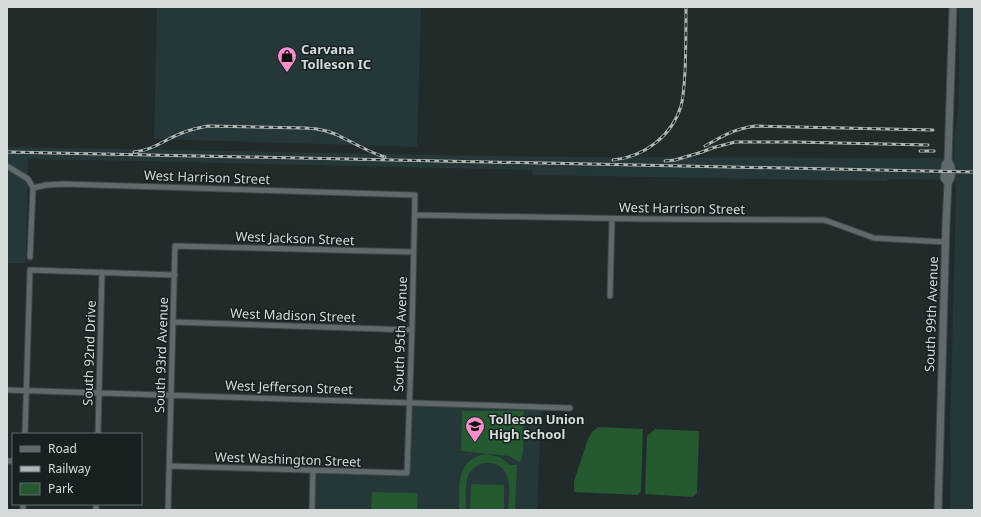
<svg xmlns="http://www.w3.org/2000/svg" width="981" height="517" font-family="'Noto Sans',sans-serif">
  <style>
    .built { fill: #253739 }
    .green { fill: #25592f }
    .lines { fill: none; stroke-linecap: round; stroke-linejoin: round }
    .minor-casing { stroke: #3f4748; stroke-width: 7 }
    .secondary-casing { stroke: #3f4748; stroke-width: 9 }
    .minor { stroke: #5e6a6b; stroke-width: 5 }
    .secondary { stroke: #5e6a6b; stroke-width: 7 }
    .rail-casing { stroke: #afb6b7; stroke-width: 3 }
    .rail { stroke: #172122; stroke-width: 1.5; stroke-dasharray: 4.5; stroke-linecap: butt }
    .labels { text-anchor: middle; stroke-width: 3; stroke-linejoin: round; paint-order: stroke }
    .poi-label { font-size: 13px; font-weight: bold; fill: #d5dbdc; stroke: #172122; text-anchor: start }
    .street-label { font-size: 13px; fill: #d5dbdc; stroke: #172122 }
  </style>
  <rect width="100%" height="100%" fill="#212b2c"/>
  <!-- built -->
  <path class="built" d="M157,7H421L417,147L154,139Z
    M959,7H974V510H950L951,458L950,434L956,193L955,180L887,179V181L533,175L532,170L136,161L28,159L26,263H7V147L554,157L954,158L955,133L958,109L959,59Z
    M413,405L541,410L537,510H315L316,478L317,475L318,474L409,476L411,409Z"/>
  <!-- green -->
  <path class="green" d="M462,411H524L523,453L520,462L509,456L461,451Z
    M598,427L643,429L641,491L638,495L574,492V481L588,439L592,432Z
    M655,429L699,431L697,493L692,497L645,494L647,436Z
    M486,454L499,457L504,460L510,465H517L515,510H508C509,500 511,485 507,476C499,457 473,459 467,479C465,488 466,501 466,510H459C459,486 456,459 486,454Z
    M471,484L504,485V510H470Z
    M372,492L418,493L417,510H371Z"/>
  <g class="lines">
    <!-- minor casing -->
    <g class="minor-casing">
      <path id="minor" d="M7,166L28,179L33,188L30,257
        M33,188L46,185L64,184L415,195L412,330L407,473L169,466
        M415,215L644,219L824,220L833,223L874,238L945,242
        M610,296L612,219
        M173,322L412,330
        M7,390L570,408
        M25,434L30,270L175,275
        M98,434L102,272
        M7,461H13
        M23,510V504
        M96,510V504
        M168,510L175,246L414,252
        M312,510L313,471"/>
    </g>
    <!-- secondary casing -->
    <g class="secondary-casing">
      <path id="secondary" d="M948,183L944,178L945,165L948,161L953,7
        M938,510L946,224L948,183C953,176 953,168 948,161"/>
    </g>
    <!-- minor -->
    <use href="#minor" class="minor"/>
    <!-- secondary -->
    <use href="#secondary" class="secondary"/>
    <!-- rail casing -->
    <g class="rail-casing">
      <path id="rail" d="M705,146C724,135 734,129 755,126L933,130
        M920,151H934
        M7,152L974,172
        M134,152C141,151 149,149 155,146C162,143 168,139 175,136C185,131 197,128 208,126L304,128C320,128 334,132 347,140C360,146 371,153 385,157
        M613,160C644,157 672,136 681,106C684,95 684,83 685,72C686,50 686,29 686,7
        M665,161L675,160L702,152L712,148L735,142H794L928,145"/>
    </g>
    <!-- rail -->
    <use href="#rail" class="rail"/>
  </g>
  <!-- icons -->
  <defs>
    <g id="shop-pin" transform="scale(1)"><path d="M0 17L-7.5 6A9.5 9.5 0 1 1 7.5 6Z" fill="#f98fca" stroke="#172122"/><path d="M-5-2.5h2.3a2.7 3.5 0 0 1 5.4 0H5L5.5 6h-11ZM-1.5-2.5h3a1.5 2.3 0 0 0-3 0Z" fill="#111"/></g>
    <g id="school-pin" transform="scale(1)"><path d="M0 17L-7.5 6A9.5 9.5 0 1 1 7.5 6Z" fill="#f98fca" stroke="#172122"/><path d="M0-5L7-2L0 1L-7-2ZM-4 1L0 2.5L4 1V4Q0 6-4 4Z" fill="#111"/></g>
  </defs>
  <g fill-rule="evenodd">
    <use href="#shop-pin" x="287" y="56"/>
    <use href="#school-pin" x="475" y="426"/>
  </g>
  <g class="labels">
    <!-- poi labels -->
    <g class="poi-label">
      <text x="301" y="54">Carvana<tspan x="301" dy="15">Tolleson IC</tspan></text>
      <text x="489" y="424">Tolleson Union<tspan x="489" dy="15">High School</tspan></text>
    </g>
    <!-- street labels -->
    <g class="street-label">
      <text transform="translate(207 177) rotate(2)" y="5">West Harrison Street</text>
      <text transform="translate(682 208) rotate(1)" y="5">West Harrison Street</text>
      <text transform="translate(295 238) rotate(2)" y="5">West Jackson Street</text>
      <text transform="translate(931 314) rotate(-88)" y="5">South 99th Avenue</text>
      <text transform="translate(293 315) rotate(2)" y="5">West Madison Street</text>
      <text transform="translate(400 334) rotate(-88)" y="5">South 95th Avenue</text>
      <text transform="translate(89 353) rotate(-88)" y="5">South 92nd Drive</text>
      <text transform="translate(161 355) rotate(-88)" y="5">South 93rd Avenue</text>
      <text transform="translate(289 387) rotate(2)" y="5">West Jefferson Street</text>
      <text transform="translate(288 459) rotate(2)" y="5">West Washington Street</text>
    </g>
  </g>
  <!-- border -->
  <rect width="981" height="517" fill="none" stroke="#d5dbdc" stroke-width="16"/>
  <!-- legend -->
  <rect x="12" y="433" width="130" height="72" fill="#172122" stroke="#636b6c"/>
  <rect x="20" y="446" width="20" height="6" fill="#5e6a6b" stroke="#636b6c"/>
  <text x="48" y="453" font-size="12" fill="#d5dbdc">Road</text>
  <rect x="20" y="466" width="20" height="6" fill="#afb6b7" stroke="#636b6c"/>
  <text x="48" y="473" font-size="12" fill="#d5dbdc">Railway</text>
  <rect x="20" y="483" width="20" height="12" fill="#25592f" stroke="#636b6c"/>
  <text x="48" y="493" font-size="12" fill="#d5dbdc">Park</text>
</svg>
